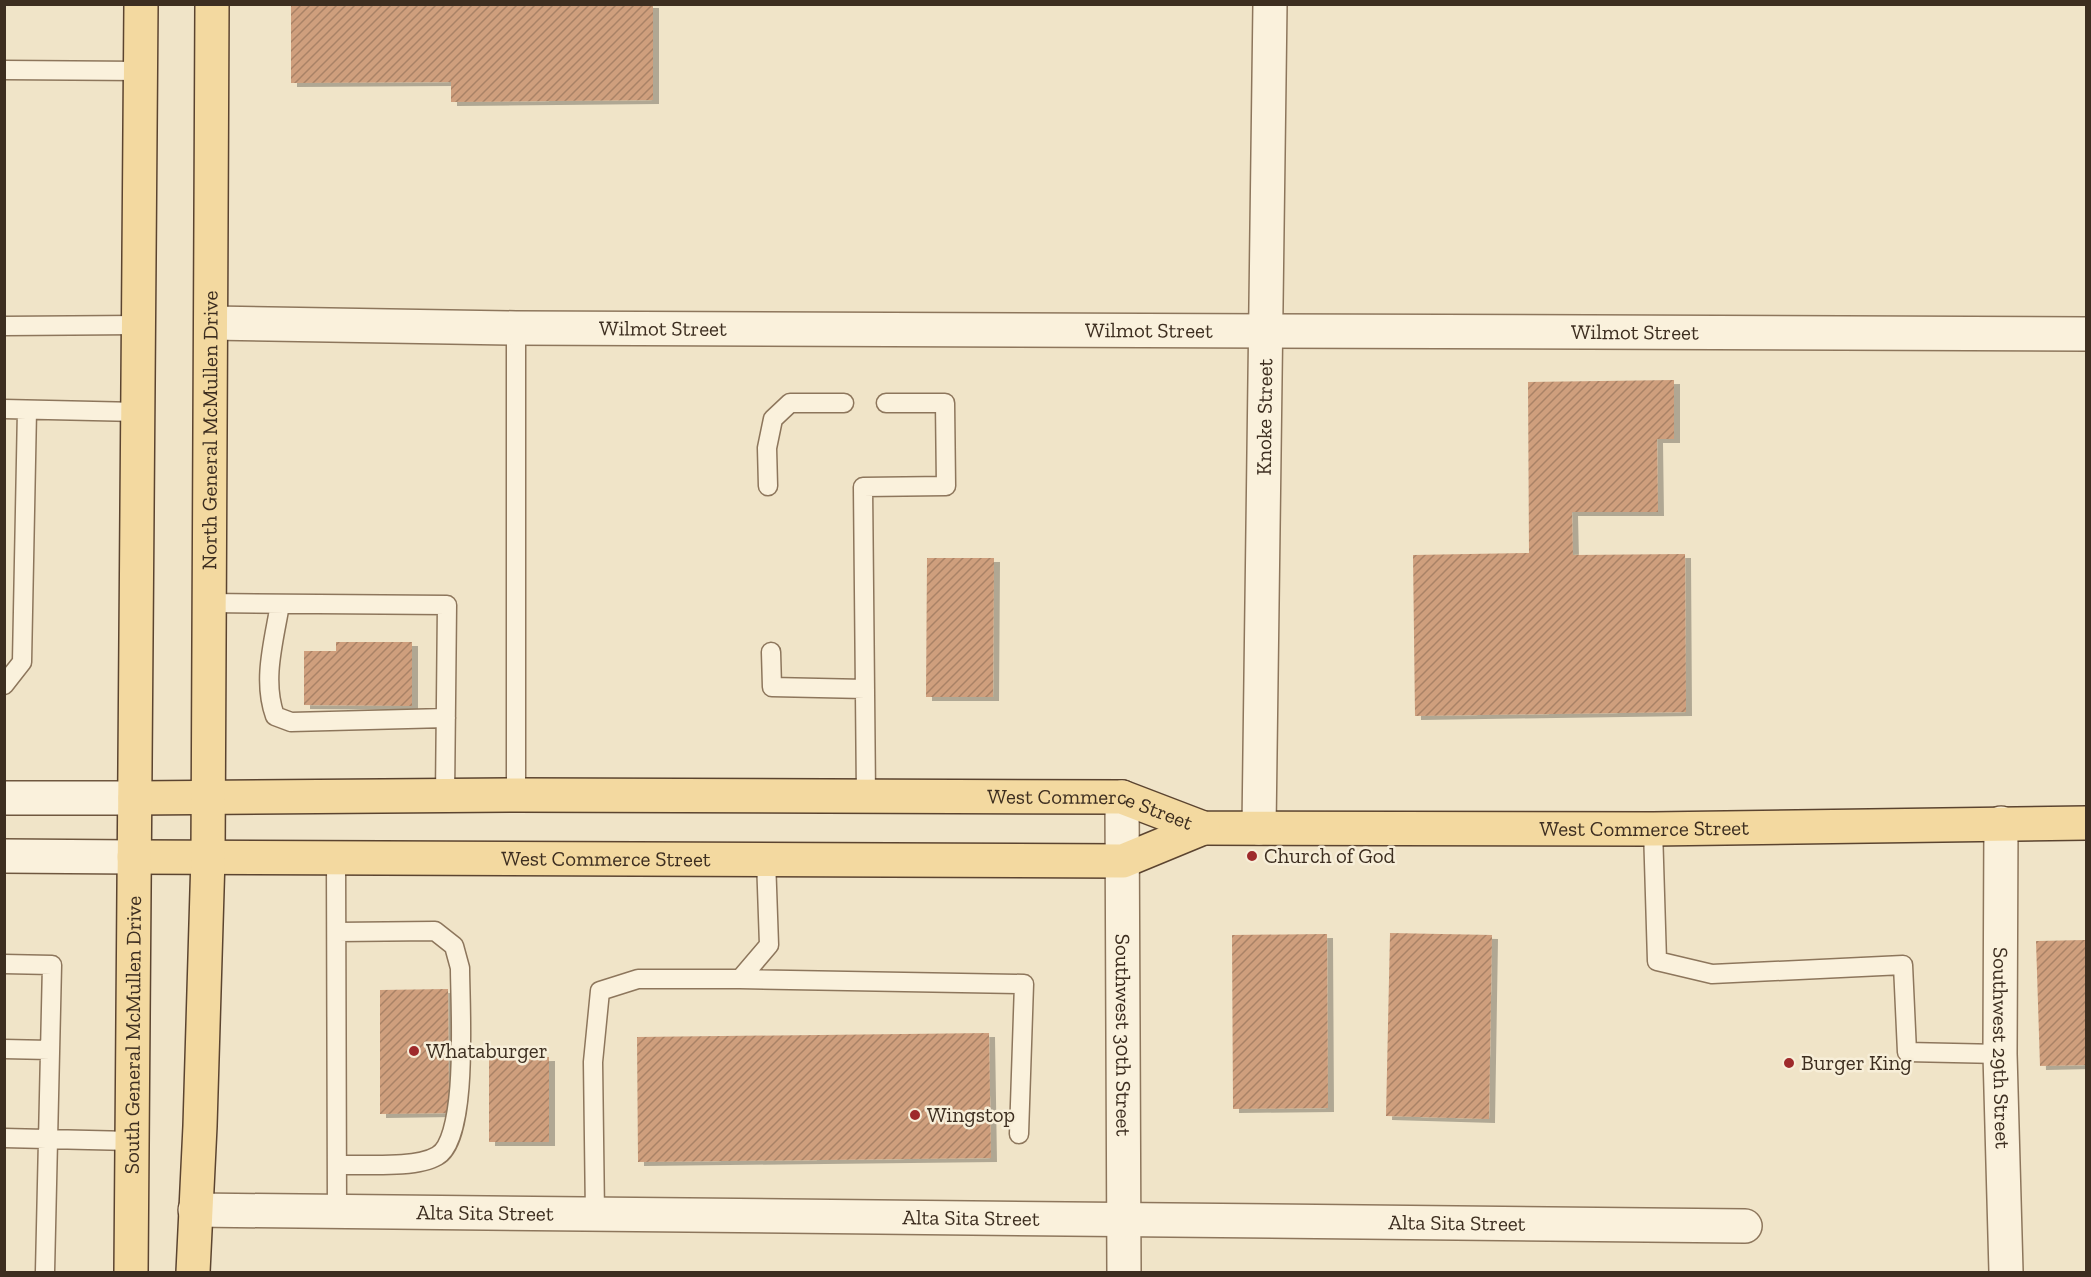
<svg xmlns="http://www.w3.org/2000/svg" width="2091" height="1277" font-family="'Zilla Slab',serif">
  <style>
    .building { fill: url(#building-hatch); filter: url(#shadow) }
    .lines { fill: none; stroke-linecap: round; stroke-linejoin: round }
    .service-casing { stroke: #8d765c; stroke-width: 21 }
    .minor-casing { stroke: #8d765c; stroke-width: 36 }
    .secondary-casing { stroke: #6f573f; stroke-width: 36 }
    .primary-casing { stroke: #5b4430; stroke-width: 36 }
    .service { stroke: #faf1dc; stroke-width: 18 }
    .minor { stroke: #faf1dc; stroke-width: 33 }
    .secondary { stroke: #faf1dc; stroke-width: 33 }
    .primary { stroke: #f3d9a0; stroke-width: 33 }
    .poi-dot { fill: #9e2a2b; stroke: #f7eed8; stroke-width: 2 }
    .labels { text-anchor: middle; stroke-width: 5; stroke-linejoin: round; paint-order: stroke }
    .street-label { font-size: 21px; fill: #3d2e20; stroke: #f7eed8 }
    .poi-label { font-size: 21px; fill: #3d2e20; stroke: #f7eed8; text-anchor: start }
  </style>
  <defs>
    <pattern id="building-hatch" width="6" height="6" patternUnits="userSpaceOnUse" patternTransform="scale(1.5)"><rect width="6" height="6" fill="#cf9f7d"/><path d="M-1 1l2-2M0 6l6-6M5 7l2-2" fill="none" stroke="#a98266"/></pattern>
    <filter id="shadow"><feDropShadow dx="6" dy="4" stdDeviation="0" flood-color="#0004"/></filter>
  </defs>
  <rect width="100%" height="100%" fill="#f0e4c8"/>
  <!-- building -->
  <path class="building" d="M291,4H653V100L451,102V82L291,83Z
    M1674,380V439H1657L1658,512H1572L1573,555L1685,554L1686,712L1415,716L1413,555L1529,553L1528,382Z
    M927,558H994L993,697H926Z
    M336,642H412V706L304,705V651H336Z
    M1390,933L1492,935L1489,1119L1386,1116Z
    M1327,934L1328,1108L1233,1109L1232,935Z
    M2086,940V1065L2040,1066L2036,941Z
    M448,989L449,1113L380,1114V990Z
    M989,1033L991,1158L638,1162L637,1037Z
    M549,1057V1142H489V1058Z"/>
  <g class="lines">
    <!-- service casing -->
    <g class="service-casing">
      <path id="service" d="M4,70L141,71
        M4,326L138,325
        M516,328V795
        M4,409L138,412
        M768,486L767,448L773,419L790,403H844
        M209,603L447,605L445,796
        M280,604C274,641 262,680 275,716L291,722L446,718
        M771,652L772,687L865,689
        M4,685L22,662L27,410
        M866,796L863,487L946,486L945,403H886
        M1653,829L1657,961L1712,974L1903,965L1907,1052L2000,1054
        M336,858L337,1212
        M337,932L435,931L454,946L460,968C460,1005 469,1139 437,1156C415,1169 363,1164 337,1165
        M4,964L52,965L45,1272
        M740,979L1024,984L1019,1134
        M4,1049L50,1050
        M4,1138L131,1141
        M595,1215L593,1062L600,991L638,979H740L769,945L766,859"/>
    </g>
    <!-- minor casing -->
    <g class="minor-casing">
      <g id="minor">
        <path id="s1" d="M211,323L516,328L2086,334"/>
        <path id="s2" d="M1122,797L1124,1272"/>
        <path id="s3" d="M2001,823L2000,1054L2006,1272"/>
        <path id="s4" d="M1259,828L1270,4"/>
        <path id="s5" d="M195,1210L1745,1226"/>
      </g>
    </g>
    <!-- secondary casing -->
    <g class="secondary-casing">
      <path id="secondary" d="M4,798H135
        M4,856L134,857"/>
    </g>
    <!-- primary casing -->
    <g class="primary-casing">
      <g id="primary">
        <path id="s6" d="M135,798L516,795L1122,797L1203,828L1653,829L2086,823"/>
        <path id="s7" d="M134,857L1123,861L1203,828"/>
        <path id="s8" d="M131,1272L141,4"/>
        <path id="s9" d="M193,1272L200,1126L208,857L212,4"/>
      </g>
    </g>
    <!-- service -->
    <use href="#service" class="service"/>
    <!-- minor -->
    <use href="#minor" class="minor"/>
    <!-- secondary -->
    <use href="#secondary" class="secondary"/>
    <!-- primary -->
    <use href="#primary" class="primary"/>
  </g>
  <!-- markers -->
  <g class="poi-dot">
    <circle cx="1252" cy="856" r="6"/>
    <circle cx="414" cy="1051" r="6"/>
    <circle cx="1789" cy="1063" r="6"/>
    <circle cx="915" cy="1115" r="6"/>
  </g>
  <g class="labels">
    <!-- street labels -->
    <g class="street-label">
      <text dy="7" stroke="none"><textPath href="#s1" startOffset="452">Wilmot Street</textPath></text>
      <text dy="7" stroke="none"><textPath href="#s1" startOffset="938">Wilmot Street</textPath></text>
      <text dy="7" stroke="none"><textPath href="#s1" startOffset="1424">Wilmot Street</textPath></text>
      <text dy="7" stroke="none"><textPath href="#s4" startOffset="411">Knoke Street</textPath></text>
      <text dy="7" stroke="none"><textPath href="#s9" startOffset="842">North General McMullen Drive</textPath></text>
      <text dy="7" stroke="none"><textPath href="#s6" startOffset="957">West Commerce Street</textPath></text>
      <text dy="7" stroke="none"><textPath href="#s6" startOffset="1515">West Commerce Street</textPath></text>
      <text dy="7" stroke="none"><textPath href="#s7" startOffset="472">West Commerce Street</textPath></text>
      <text dy="7" stroke="none"><textPath href="#s8" startOffset="237">South General McMullen Drive</textPath></text>
      <text dy="7" stroke="none"><textPath href="#s2" startOffset="238">Southwest 30th Street</textPath></text>
      <text dy="7" stroke="none"><textPath href="#s3" startOffset="225">Southwest 29th Street</textPath></text>
      <text dy="7" stroke="none"><textPath href="#s5" startOffset="290">Alta Sita Street</textPath></text>
      <text dy="7" stroke="none"><textPath href="#s5" startOffset="776">Alta Sita Street</textPath></text>
      <text dy="7" stroke="none"><textPath href="#s5" startOffset="1262">Alta Sita Street</textPath></text>
    </g>
    <!-- poi labels -->
    <g class="poi-label">
      <text x="1264" y="863">Church of God</text>
      <text x="426" y="1058">Whataburger</text>
      <text x="1801" y="1070">Burger King</text>
      <text x="927" y="1122">Wingstop</text>
    </g>
  </g>
  <!-- border -->
  <rect width="2091" height="1277" fill="none" stroke="#3d2e20" stroke-width="12"/>
</svg>
